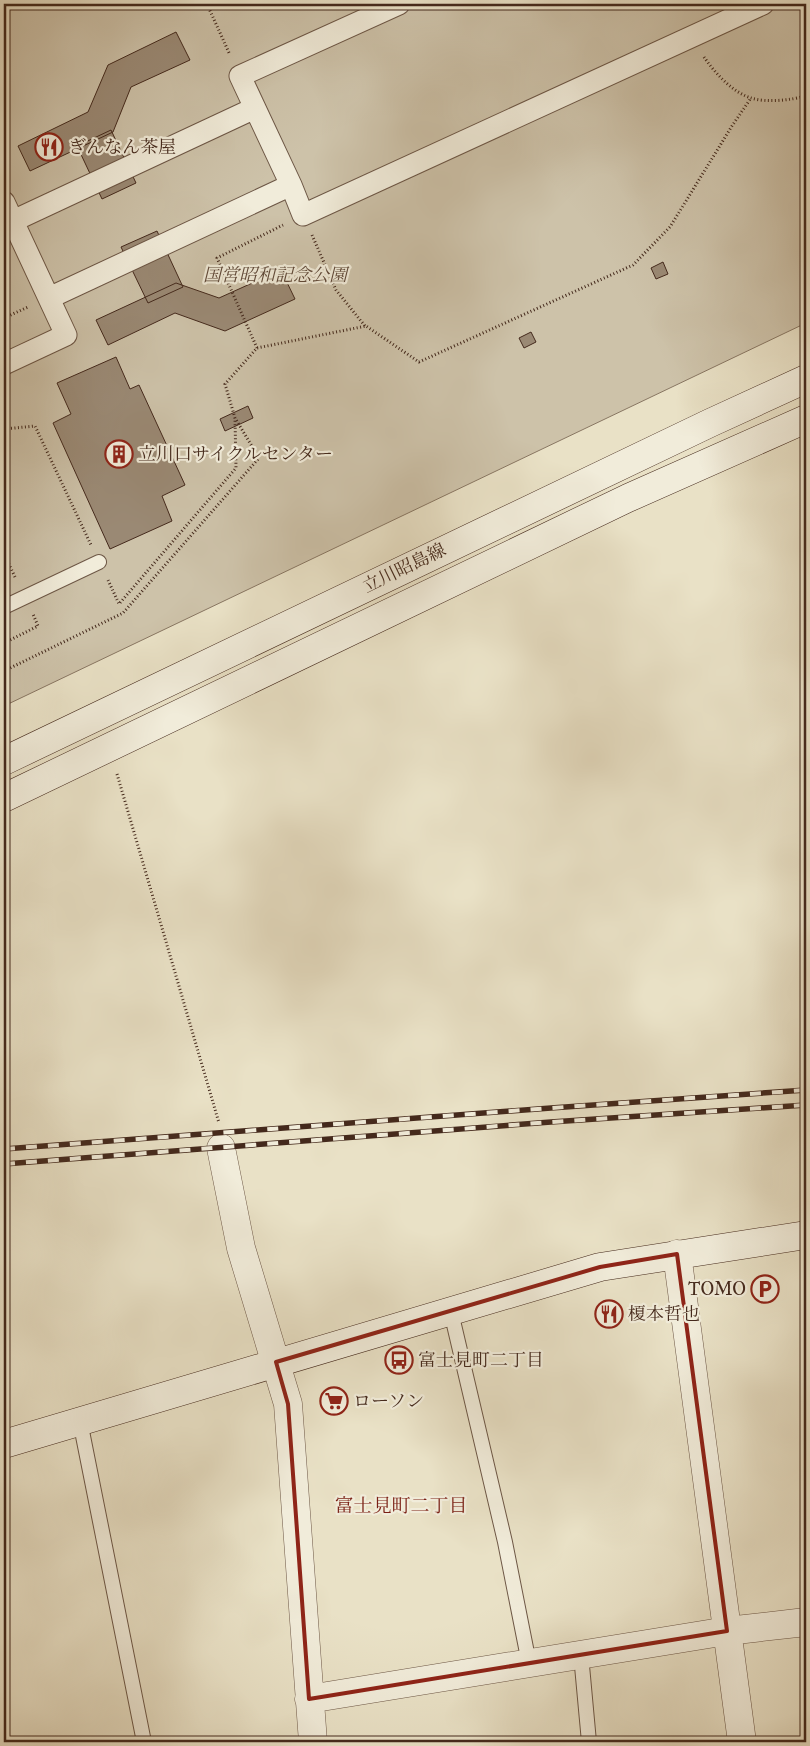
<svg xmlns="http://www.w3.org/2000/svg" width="810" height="1746" font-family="'IM FELL Great Primer','Noto Serif JP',serif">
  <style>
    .green { fill: #cdc2a9; stroke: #887662 }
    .building { fill: #9a8974; stroke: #44291c }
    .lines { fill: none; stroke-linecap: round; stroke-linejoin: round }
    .service-casing { stroke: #6d5746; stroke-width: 16 }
    .pedestrian-casing { stroke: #6d5746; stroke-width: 23 }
    .minor-casing { stroke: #6d5746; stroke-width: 29 }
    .secondary-casing { stroke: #44291c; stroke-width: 29 }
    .path { stroke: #44291c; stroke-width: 3; stroke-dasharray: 1 2.5; stroke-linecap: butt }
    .service { stroke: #f1ecda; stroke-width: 14 }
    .pedestrian { stroke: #f1ecda; stroke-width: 21 }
    .minor { stroke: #f1ecda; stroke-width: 28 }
    .secondary { stroke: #f1ecda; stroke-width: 28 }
    .rail-casing { stroke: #44291c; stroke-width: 5.5 }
    .rail { stroke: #f1ecda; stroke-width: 4; stroke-dasharray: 11; stroke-linecap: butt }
    .marked { fill: none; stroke: #8f2418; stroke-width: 4; stroke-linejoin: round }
    .labels { text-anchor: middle; stroke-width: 4.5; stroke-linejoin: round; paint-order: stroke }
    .poi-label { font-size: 18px; fill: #44291c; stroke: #f1ecda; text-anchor: start }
    .park-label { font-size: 18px; font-style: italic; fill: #5f4838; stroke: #f1ecda }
    .street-label { font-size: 18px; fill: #44291c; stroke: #f1ecda }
    .neighbourhood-label { font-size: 19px; fill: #7a1f14; stroke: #f1ecda }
  </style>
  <rect width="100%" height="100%" fill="#e9e1c6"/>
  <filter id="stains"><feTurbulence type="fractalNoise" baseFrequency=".004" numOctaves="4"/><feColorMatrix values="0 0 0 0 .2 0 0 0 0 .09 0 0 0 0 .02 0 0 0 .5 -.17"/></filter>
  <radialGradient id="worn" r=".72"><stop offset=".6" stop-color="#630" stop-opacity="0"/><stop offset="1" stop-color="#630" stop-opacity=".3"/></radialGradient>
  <!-- green -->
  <path class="green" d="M4,4H806V323L4,706Z"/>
  <!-- building -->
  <path class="building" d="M176,32L190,60L131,87L113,132L30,171L18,146L88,112L108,65Z
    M111,130L136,183L102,199L77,146Z
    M157,231L183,287L148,303L121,247Z
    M663,262L668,274L656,279L651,268Z
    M281,270L295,299L225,331L175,313L108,345L96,320L176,283L219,298Z
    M531,332L536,342L524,348L519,338Z
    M116,357L130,389L139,385L185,485L162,496L172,521L110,549L53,423L71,414L57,383Z
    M248,406L253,418L225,431L220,419Z"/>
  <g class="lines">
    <!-- service casing -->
    <g class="service-casing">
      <path id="service" d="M4,607L99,562
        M451,1312L505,1542L529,1663
        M80,1421L144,1742
        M581,1655L589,1742"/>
    </g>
    <!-- pedestrian casing -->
    <g class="pedestrian-casing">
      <path id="pedestrian" d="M399,4L240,76L291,185L303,215L763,4
        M4,202L66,335L4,364
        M13,221L255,108
        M49,298L291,185"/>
    </g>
    <!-- minor casing -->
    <g class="minor-casing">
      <path id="minor" d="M221,1148L241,1248L288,1404L313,1742
        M677,1254L742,1742
        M309,1699L727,1631L806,1622"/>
    </g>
    <!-- secondary casing -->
    <g class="secondary-casing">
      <path id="secondary" d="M4,761L710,423L806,379
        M4,798L628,498L806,419
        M4,1444L600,1267L806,1235"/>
    </g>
    <!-- path -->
    <path class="path" d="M207,4L230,55
      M704,57C715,73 732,92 751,98C767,103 791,100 806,96
      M312,235L336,290L365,326
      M4,318L28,307
      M257,348L217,258L283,225
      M4,429L35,426L91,545
      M4,554L16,579
      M108,580L119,604L236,468L235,418
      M4,643L38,626L33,614
      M4,671L123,613L259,458L235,418L225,384L257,348L366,326L419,362L633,265L670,227L732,126L751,98
      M117,774L219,1123"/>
    <!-- service -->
    <use href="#service" class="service"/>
    <!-- pedestrian -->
    <use href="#pedestrian" class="pedestrian"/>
    <!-- minor -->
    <use href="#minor" class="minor"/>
    <!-- secondary -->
    <use href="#secondary" class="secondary"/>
    <!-- rail casing -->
    <g class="rail-casing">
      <path id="rail" d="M4,1149L551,1108L806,1090
        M4,1164L551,1122L806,1105"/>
    </g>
    <!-- rail -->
    <use href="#rail" class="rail"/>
  </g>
  <!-- marked area -->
  <path class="marked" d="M677,1254L727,1631L309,1699L288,1404L276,1362L600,1267Z"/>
  <!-- icons -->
  <defs>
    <g id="restaurant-ring" transform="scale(1.4375)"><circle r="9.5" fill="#f1ecda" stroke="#8f2418" stroke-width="1.5"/><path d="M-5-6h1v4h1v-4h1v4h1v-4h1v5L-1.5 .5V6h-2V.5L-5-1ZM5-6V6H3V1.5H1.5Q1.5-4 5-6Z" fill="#8f2418"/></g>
    <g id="building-ring" transform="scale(1.4375)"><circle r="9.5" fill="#f1ecda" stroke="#8f2418" stroke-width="1.5"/><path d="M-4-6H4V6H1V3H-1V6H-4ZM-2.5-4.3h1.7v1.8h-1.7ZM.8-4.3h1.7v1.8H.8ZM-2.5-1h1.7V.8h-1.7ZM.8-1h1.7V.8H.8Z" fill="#8f2418"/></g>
    <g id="parking-ring" transform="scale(1.4375)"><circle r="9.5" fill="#f1ecda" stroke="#8f2418" stroke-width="1.5"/><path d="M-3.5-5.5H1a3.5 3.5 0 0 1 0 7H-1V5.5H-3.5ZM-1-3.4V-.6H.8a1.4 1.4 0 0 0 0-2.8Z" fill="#8f2418"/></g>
    <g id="bus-ring" transform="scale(1.4375)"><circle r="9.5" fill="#f1ecda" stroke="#8f2418" stroke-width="1.5"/><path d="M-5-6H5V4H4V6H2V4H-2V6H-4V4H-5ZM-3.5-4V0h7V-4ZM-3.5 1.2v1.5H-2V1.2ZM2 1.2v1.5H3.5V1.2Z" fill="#8f2418"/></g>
    <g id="supermarket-ring" transform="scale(1.4375)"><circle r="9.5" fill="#f1ecda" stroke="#8f2418" stroke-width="1.5"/><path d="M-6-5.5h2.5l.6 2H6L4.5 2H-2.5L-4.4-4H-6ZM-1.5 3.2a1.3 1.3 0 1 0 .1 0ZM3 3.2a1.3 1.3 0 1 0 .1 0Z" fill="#8f2418"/></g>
  </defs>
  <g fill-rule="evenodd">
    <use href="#restaurant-ring" x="49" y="147"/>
    <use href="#building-ring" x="119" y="454"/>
    <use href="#parking-ring" x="765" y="1289"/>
    <use href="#restaurant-ring" x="609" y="1314"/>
    <use href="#bus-ring" x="399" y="1360"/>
    <use href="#supermarket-ring" x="334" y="1401"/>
  </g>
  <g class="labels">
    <!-- poi labels -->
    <g class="poi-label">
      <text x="68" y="153">ぎんなん茶屋</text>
      <text x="138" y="460">立川口サイクルセンター</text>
      <text x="746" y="1295" text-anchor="end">TOMO</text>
      <text x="628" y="1320">榎本哲也</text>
      <text x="418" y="1366">富士見町二丁目</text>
      <text x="353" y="1407">ローソン</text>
    </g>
    <!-- park labels -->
    <g class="park-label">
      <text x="275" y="281">国営昭和記念公園</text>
    </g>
    <!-- street labels -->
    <g class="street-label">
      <text transform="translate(404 568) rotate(-26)" y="6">立川昭島線</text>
    </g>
    <!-- neighbourhood labels -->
    <g class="neighbourhood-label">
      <text x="401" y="1512">富士見町二丁目</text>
    </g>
  </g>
  <!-- margin -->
  <rect width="810" height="1746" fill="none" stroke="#e9e1c6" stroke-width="20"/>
  <rect x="5" y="5" width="800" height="1736" fill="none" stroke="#44291c" stroke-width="2.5"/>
  <rect x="10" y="10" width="790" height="1726" fill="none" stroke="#44291c"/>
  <rect width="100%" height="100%" filter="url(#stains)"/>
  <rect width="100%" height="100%" fill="url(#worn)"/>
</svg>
